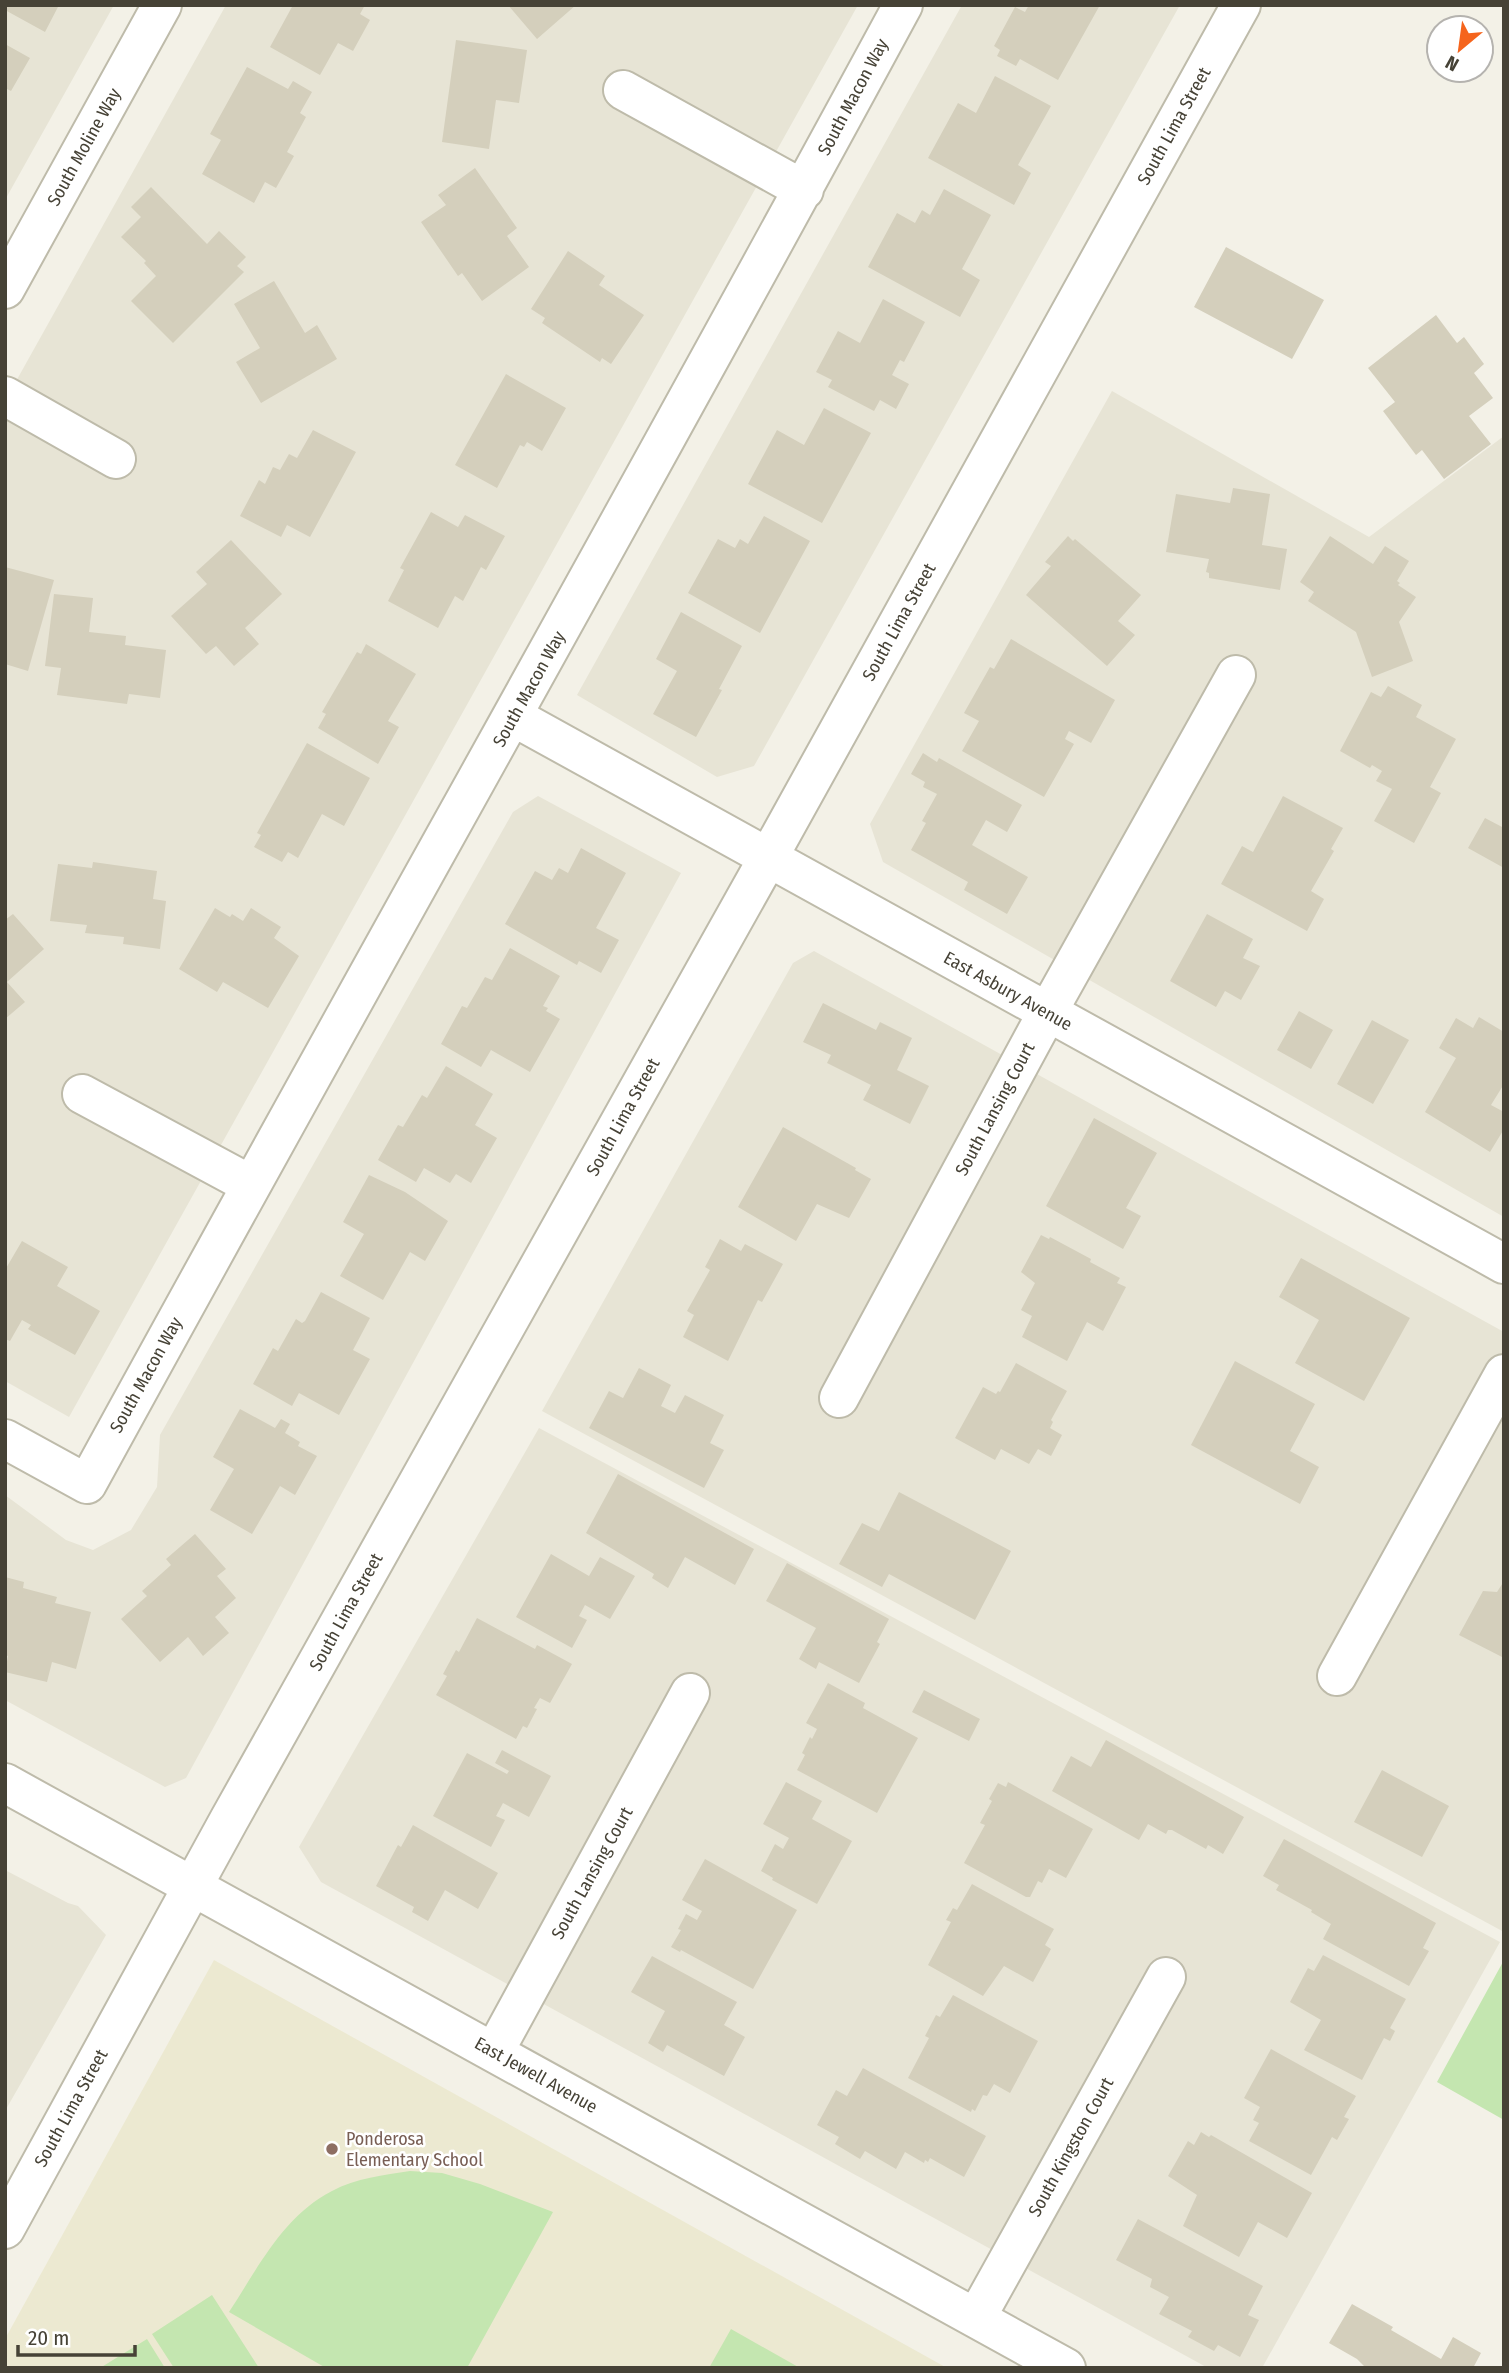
<svg xmlns="http://www.w3.org/2000/svg" width="1509" height="2373" font-family="'Fira Sans Condensed',sans-serif">
  <style>
    .residential { fill: #e7e4d5 }
    .education { fill: #ece9d1 }
    .green { fill: #c4e6b0 }
    .building { fill: #d4cfbc }
    .lines { fill: none; stroke-linecap: round; stroke-linejoin: round }
    .minor-casing { stroke: #bebbaa; stroke-width: 42 }
    .minor { stroke: #fff; stroke-width: 38 }
    .education-dot { fill: #8d6e63; stroke: #fff; stroke-width: 2.5 }
    .labels { text-anchor: middle; stroke-width: 5; stroke-linejoin: round; paint-order: stroke }
    .street-label { font-size: 18px; fill: #464236; stroke: #fff }
    .education-label { font-size: 18px; fill: #785e54; stroke: #fff; text-anchor: start }
  </style>
  <rect width="100%" height="100%" fill="#f3f1e7"/>
  <!-- residential -->
  <path class="residential" d="M5,5H114L5,200Z
    M226,5H858L69,1417L5,1381V401Z
    M962,5H1180L754,766L717,777L577,695Z
    M1112,391L1369,537L1504,436V1217L883,862L870,824Z
    M538,796L681,873L186,1778L165,1787L5,1700V1495L66,1540L93,1550L131,1530L157,1487L160,1435L513,812Z
    M814,951L1504,1332V1932L542,1411L793,963Z
    M539,1428L1500,1942L1262,2368H1208L321,1882L299,1847Z
    M5,1870L68,1903L78,1906L106,1935L5,2111Z"/>
  <!-- education -->
  <path class="education" d="M214,1960L947,2368H5V2339Z"/>
  <!-- green -->
  <path class="green" d="M1504,1960V2120L1437,2082Z
    M410,2171L442,2173L480,2184L553,2212L467,2368H326L229,2312C258,2268 283,2216 332,2191C356,2178 384,2175 410,2171Z
    M212,2295L259,2368H174L152,2334Z
    M731,2329L800,2368H709Z
    M147,2339L165,2368H100Z"/>
  <!-- building -->
  <path class="building" d="M5,5H59L45,32L5,10Z
    M293,5H365L360,14L370,20L353,51L338,43L320,75L270,47Z
    M508,5H576L537,39Z
    M1029,5H1100L1058,80L1020,59L1016,66L997,56L1000,50L994,46L1015,7L1025,12Z
    M456,40L527,50L519,103L496,100L489,149L442,142Z
    M5,44L30,58L11,91L5,88Z
    M247,67L288,89L293,81L312,92L300,113L306,117L287,152L294,156L276,188L265,182L254,203L202,174L221,140L210,134Z
    M995,76L1051,106L1018,165L1031,173L1014,205L928,158L958,103L976,113Z
    M475,168L517,228L507,236L529,267L482,301L462,273L458,276L421,222L446,205L438,195Z
    M151,187L207,244L219,231L246,257L237,266L244,272L173,343L131,301L156,276L144,263L146,261L121,237L141,217L131,207Z
    M944,189L991,215L962,269L980,280L960,317L868,267L897,213L915,223L922,210L930,215Z
    M1226,247L1324,300L1292,359L1194,307Z
    M568,251L605,276L599,285L644,315L611,364L602,358L600,362L542,323L545,318L531,309Z
    M274,281L305,333L317,325L337,359L261,403L236,362L260,348L234,304Z
    M883,299L925,322L904,362L900,360L892,375L909,384L896,409L880,400L874,411L828,387L832,380L816,372L838,331L860,343Z
    M1436,315L1457,343L1464,337L1484,364L1474,373L1493,398L1469,416L1491,444L1444,479L1422,450L1416,455L1383,411L1395,402L1368,368Z
    M506,374L566,408L542,451L527,442L524,447L520,445L497,488L455,465Z
    M824,408L871,433L822,523L748,484L777,430L804,445Z
    M313,430L356,452L310,537L287,525L281,537L240,516L259,480L265,484L273,467L280,470L289,454L297,458Z
    M1233,488L1270,494L1262,545L1287,549L1280,590L1209,578V573L1206,572L1209,559L1166,552L1176,494L1230,503Z
    M431,512L458,527L465,515L505,536L486,570L481,567L463,601L455,596L438,628L388,601L404,570L400,568Z
    M764,516L810,541L760,633L688,593L718,539L735,548L740,539L748,544Z
    M1068,536L1073,541L1075,539L1141,595L1118,621L1135,635L1107,666L1026,595L1051,566L1045,562Z
    M1330,536L1373,564L1385,546L1409,561L1397,581L1400,583L1398,585L1416,597L1399,622L1413,661L1372,677L1356,632L1308,601L1314,592L1300,582Z
    M231,540L282,594L245,628L259,644L234,666L216,646L206,654L171,616L207,584L196,572Z
    M5,567L54,580L28,671L5,664Z
    M54,594L93,598L89,632L126,636L125,645L166,650L160,698L129,694L127,704L57,695L61,668L45,666Z
    M681,612L742,646L719,689L722,690L696,737L653,714L677,671L656,659Z
    M1011,639L1115,700L1091,743L1069,731L1065,739L1074,744L1044,797L962,751L979,721L964,713L990,667L994,669Z
    M366,644L416,674L388,721L399,727L378,764L318,728L326,714L322,712L357,652L361,654Z
    M1388,686L1422,705L1416,717L1456,739L1430,787L1441,793L1414,843L1374,821L1392,789L1376,781L1382,771L1372,765L1370,768L1340,751L1371,692L1381,697Z
    M307,743L370,778L344,826L322,814L298,858L288,852L282,862L254,847L261,835L257,833Z
    M923,753L937,762L939,758L1022,805L1007,832L986,820L972,845L1028,877L1007,914L964,890L968,882L911,850L926,823L922,821L937,794L923,787L925,782L911,774Z
    M1283,796L1343,828L1331,849L1334,851L1311,891L1324,899L1307,931L1221,884L1242,846L1253,852Z
    M1485,818L1504,828V868L1468,848Z
    M581,848L626,873L596,928L619,940L601,973L579,961L577,965L505,924L535,871L552,880L559,868L568,873Z
    M93,862L157,871L153,899L166,901L160,949L123,944L124,937L85,933L87,925L50,921L58,864L92,868Z
    M215,908L230,917L232,914L243,921L251,908L281,927L274,938L299,956L268,1008L223,982L217,992L179,969Z
    M13,914L44,949L7,982L25,1002L5,1019V920Z
    M1207,914L1253,939L1243,958L1260,966L1241,1000L1225,991L1216,1007L1170,981Z
    M510,948L560,976L543,1006L548,1008L546,1011L560,1019L530,1072L491,1050L481,1067L441,1044L462,1006L467,1008L485,977L492,980Z
    M823,1003L876,1030L880,1022L912,1038L897,1070L929,1086L910,1124L863,1100L871,1085L827,1063L831,1055L803,1042Z
    M1299,1011L1333,1030L1311,1069L1277,1050Z
    M1479,1017L1504,1032V1084L1491,1105L1504,1112V1129L1490,1152L1425,1112L1456,1058L1439,1048L1456,1018L1473,1028Z
    M1372,1020L1409,1040L1373,1104L1337,1084Z
    M446,1066L493,1094L475,1125L497,1138L471,1183L456,1174L450,1183L424,1168L416,1182L378,1160L398,1125L403,1127L422,1095L427,1098Z
    M1094,1118L1157,1153L1126,1208L1141,1216L1123,1249L1046,1206Z
    M783,1127L856,1168L855,1170L871,1179L849,1218L817,1204L796,1241L738,1207Z
    M369,1175L405,1192L448,1221L425,1261L410,1252L383,1300L340,1276L364,1234L343,1222Z
    M1041,1235L1049,1239L1050,1237L1091,1259L1090,1262L1120,1278L1117,1283L1126,1287L1103,1331L1087,1322L1067,1361L1022,1337L1032,1316L1021,1310L1035,1283L1021,1272Z
    M720,1239L741,1251L745,1244L783,1264L762,1302L758,1300L728,1361L683,1337L694,1315L687,1311L710,1270L705,1267Z
    M22,1241L68,1267L57,1286L100,1311L75,1355L28,1329L31,1325L22,1320L10,1341L5,1339V1270Z
    M1301,1258L1410,1318L1364,1401L1295,1363L1319,1320L1279,1297Z
    M321,1292L370,1318L353,1350L370,1359L339,1415L299,1393L292,1406L253,1384L273,1348L278,1351L296,1319L302,1323L305,1321Z
    M1235,1361L1315,1404L1290,1451L1319,1467L1300,1504L1191,1445Z
    M1016,1363L1067,1391L1051,1420L1053,1422L1050,1428L1062,1435L1051,1456L1038,1449L1029,1464L1001,1449L995,1460L955,1438L983,1387L996,1394L998,1391L1000,1392Z
    M639,1368L671,1385L661,1406L675,1413L685,1395L724,1415L710,1443L724,1450L704,1488L589,1428L609,1391L623,1398Z
    M240,1409L275,1428L281,1419L290,1424L285,1433L300,1442L298,1446L317,1456L295,1495L280,1486L252,1534L210,1510L234,1469L213,1457Z
    M618,1474L754,1549L735,1585L685,1557L668,1588L652,1578L654,1574L586,1533Z
    M899,1492L1011,1551L975,1620L889,1574L882,1587L839,1564L862,1523L879,1531Z
    M195,1534L226,1569L217,1576L236,1598L215,1617L229,1633L203,1656L188,1637L160,1662L121,1619L147,1596L142,1591L171,1565L166,1559Z
    M551,1554L589,1576L600,1557L635,1576L610,1619L585,1605L579,1616L587,1620L572,1648L516,1617Z
    M787,1563L889,1619L877,1642L880,1644L859,1683L819,1662L816,1669L799,1659L816,1628L766,1601Z
    M5,1577L24,1582L23,1588L57,1597L55,1603L91,1612L76,1669L52,1662L47,1682L5,1672L8,1656L5,1655Z
    M1504,1581V1658L1459,1635L1483,1591L1497,1592Z
    M477,1618L535,1649L537,1645L572,1664L550,1703L540,1698L534,1708L537,1709L527,1728L523,1726L516,1739L436,1695L447,1676L443,1674L456,1650L459,1652Z
    M828,1683L865,1703L863,1708L918,1738L877,1813L797,1770L805,1755L802,1753L810,1737L812,1739L817,1729L806,1723Z
    M924,1690L980,1719L969,1741L912,1712Z
    M1106,1740L1244,1817L1223,1854L1208,1845L1206,1849L1172,1830H1168L1166,1834L1148,1824L1139,1840L1052,1791L1071,1756L1091,1767Z
    M502,1750L551,1776L529,1817L503,1803L496,1816L505,1820L491,1847L433,1816L467,1753L507,1774L509,1771L495,1763Z
    M1382,1770L1449,1806L1422,1857L1354,1822Z
    M786,1782L822,1801L812,1819L852,1841L817,1904L772,1880L773,1878L761,1871L775,1844L783,1849L789,1838L763,1824Z
    M1008,1782L1093,1829L1066,1878L1049,1869L1042,1883L1038,1881L1030,1897H1026L964,1863L985,1825L980,1823L992,1801L989,1799L998,1783L1006,1787Z
    M413,1825L498,1873L478,1909L445,1890L428,1921L412,1912L414,1907L376,1886L398,1845L401,1847Z
    M1284,1839L1436,1923L1423,1948L1429,1951L1409,1986L1323,1939L1331,1924L1311,1912L1312,1910L1276,1890L1279,1885L1263,1876Z
    M705,1859L797,1910L753,1989L681,1950L680,1952L671,1947L681,1930L678,1929L686,1914L697,1920L702,1911L682,1900Z
    M972,1884L1054,1929L1045,1945L1051,1949L1033,1982L1004,1966L983,1996L928,1965L951,1922L946,1920L953,1908L957,1910Z
    M1323,1955L1406,1999L1390,2028L1395,2031L1390,2041L1384,2038L1362,2080L1304,2050L1321,2020L1290,2002L1308,1968L1314,1971Z
    M652,1956L737,2002L724,2025L745,2037L724,2076L667,2045L663,2052L648,2043L665,2011L631,1992Z
    M953,1995L1038,2041L1010,2093L994,2084L987,2096L983,2095L975,2111L972,2109L971,2112L908,2078L929,2038L925,2036L936,2015L940,2017Z
    M1271,2049L1356,2096L1344,2117L1349,2119L1337,2140L1332,2137L1311,2175L1249,2141L1259,2123L1253,2120L1260,2107L1244,2098Z
    M863,2068L986,2136L964,2177L930,2158L928,2162L925,2160L924,2163L905,2152L896,2169L865,2151L860,2159L835,2144L839,2137L817,2125L836,2090L847,2096Z
    M1201,2132L1209,2137L1211,2135L1312,2193L1287,2238L1258,2222L1239,2257L1183,2226L1197,2195L1168,2176L1188,2141L1194,2145Z
    M1138,2219L1263,2286L1248,2315L1259,2320L1240,2357L1218,2345L1214,2351L1188,2337L1192,2331L1159,2314L1169,2297L1150,2287L1152,2279L1116,2260Z
    M1352,2304L1393,2327L1391,2330L1441,2359L1453,2337L1481,2353L1473,2368H1366L1357,2359L1329,2343Z"/>
  <g class="lines">
    <!-- minor casing -->
    <g class="minor-casing">
      <path id="minor" d="M623,90L804,190
        M5,289L162,5
        M5,396L116,459
        M514,717L1504,1264
        M82,1094L251,1185
        M839,1398L1047,1013L1236,675
        M5,1439L87,1484C357,990 635,501 903,5
        M1337,1676L1504,1374
        M5,1783L1066,2368
        M494,2052L690,1693
        M5,2229L229,1820L768,858L1241,5
        M976,2318L1166,1977"/>
    </g>
    <!-- minor -->
    <use href="#minor" class="minor"/>
  </g>
  <!-- markers -->
  <circle class="education-dot" cx="332" cy="2149" r="7"/>
  <g class="labels">
    <!-- street labels -->
    <g class="street-label">
      <text transform="translate(853 97) rotate(-62)" y="6">South Macon Way</text>
      <text transform="translate(1174 126) rotate(-61)" y="6">South Lima Street</text>
      <text transform="translate(84 147) rotate(-61)" y="6">South Moline Way</text>
      <text transform="translate(899 622) rotate(-61)" y="6">South Lima Street</text>
      <text transform="translate(529 689) rotate(-61)" y="6">South Macon Way</text>
      <text transform="translate(1008 991) rotate(29)" y="6">East Asbury Avenue</text>
      <text transform="translate(995 1109) rotate(-62)" y="6">South Lansing Court</text>
      <text transform="translate(623 1117) rotate(-61)" y="6">South Lima Street</text>
      <text transform="translate(146 1375) rotate(-61)" y="6">South Macon Way</text>
      <text transform="translate(346 1612) rotate(-61)" y="6">South Lima Street</text>
      <text transform="translate(592 1873) rotate(-61)" y="6">South Lansing Court</text>
      <text transform="translate(536 2075) rotate(29)" y="6">East Jewell Avenue</text>
      <text transform="translate(71 2108) rotate(-61)" y="6">South Lima Street</text>
      <text transform="translate(1071 2147) rotate(-61)" y="6">South Kingston Court</text>
    </g>
    <!-- education labels -->
    <g class="education-label">
      <text x="346" y="2145">Ponderosa<tspan x="346" dy="21">Elementary School</tspan></text>
    </g>
  </g>
  <!-- border -->
  <rect width="1509" height="2373" fill="none" stroke="#464236" stroke-width="14"/>
  <!-- north arrow -->
  <g transform="translate(1460 49) rotate(209)"><circle r="33" fill="#ffffff" stroke="#b5b3af" stroke-width="2"/>
  <path d="M0-5L12 26L0 18L-12 26Z" fill="#f5641c"/>
  <text y="-10" font-size="19" font-weight="bold" text-anchor="middle" fill="#464236">N</text>
  </g>
  <!-- scale -->
  <path d="M18 2345v10h117v-10" fill="none" stroke="#464236" stroke-width="3.5"/>
  <text x="28" y="2345" font-size="21" fill="#464236" stroke="#ffffff" stroke-width="5" paint-order="stroke">20 m</text>
</svg>
